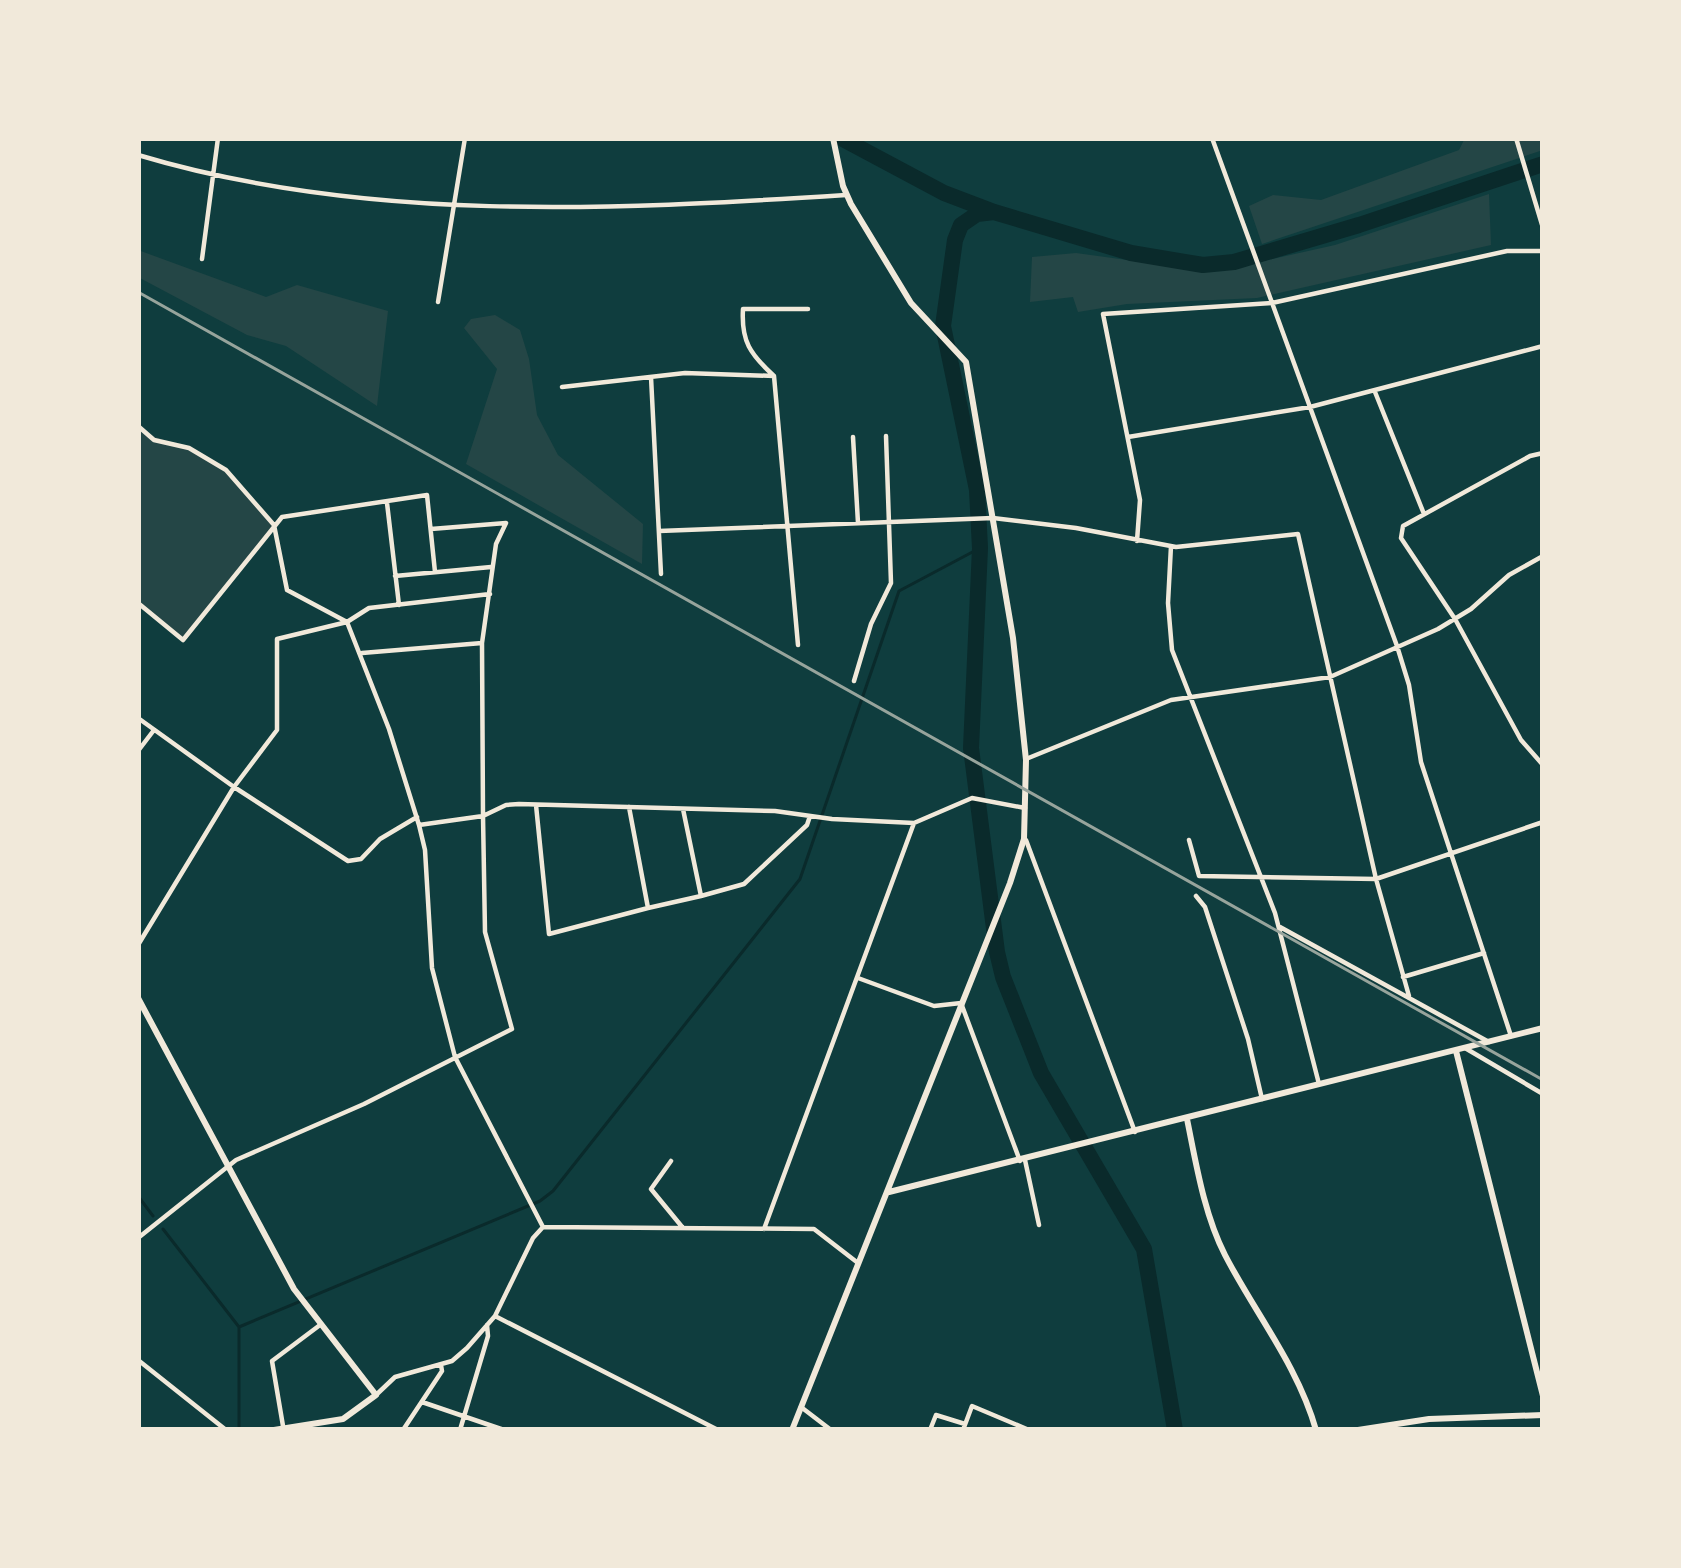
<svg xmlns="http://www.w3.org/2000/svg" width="1681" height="1568" font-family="'Archivo Narrow',sans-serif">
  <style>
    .green { fill: #244646 }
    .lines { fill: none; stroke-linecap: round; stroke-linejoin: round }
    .stream { stroke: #0a2a2b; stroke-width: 3 }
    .river { stroke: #0a2a2b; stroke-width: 16 }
    .minor { stroke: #f1e9da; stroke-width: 4.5 }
    .tertiary { stroke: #f1e9da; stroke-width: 6 }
    .rail { stroke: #97a49c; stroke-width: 3 }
  </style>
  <rect width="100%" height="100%" fill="#0f3d3e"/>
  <!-- green -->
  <path class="green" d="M1465,138H1543V150L1262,244L1249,206L1273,195L1321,200L1459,150Z
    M1489,194L1491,245L1257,298L1127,304L1078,312L1073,297L1030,302L1032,257L1076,253L1178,267L1241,266L1335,245Z
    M138,250L266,297L297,285L388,311L377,406L286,346L247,335L138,277Z
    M495,315L520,330L529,359L537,415L558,455L643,524L642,564L466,464L497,369L464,328L471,319Z
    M138,426C156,441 170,440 190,448C226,463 249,497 274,525L183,640L138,603Z"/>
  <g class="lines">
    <!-- stream -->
    <path class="stream" d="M138,1196L153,1216
      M163,1229L239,1327V1430
      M239,1327L540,1201L553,1191L800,879L899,591L980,548"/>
    <!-- river -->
    <path class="river" d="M841,138L944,193L994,212L1131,253L1203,265L1234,262L1359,225L1543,164
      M994,212L977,214L961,225L955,240L943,326L977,490L980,548L971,748L997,952L1003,977L1041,1073L1144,1249L1175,1430"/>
    <!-- minor -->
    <path class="minor" d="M1212,138L1397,646L1409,685L1421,762L1511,1036
      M1516,138L1543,228
      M138,155C365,223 612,210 846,195
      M202,259L218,138
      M438,302L465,138
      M651,377L661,574
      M562,387L685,373L774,376
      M1375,392L1424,514
      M138,426L154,440L189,448L226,470L274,525L287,590L347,622L389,729L419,825L425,850L432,968L455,1057L543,1227L814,1229L858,1263
      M853,437L858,523
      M1128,437L1310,407L1543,346
      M1543,453L1530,456L1403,526L1401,538L1455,619L1521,740L1543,765
      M387,503L399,605
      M659,531L993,518L1076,528L1176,547L1298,534L1376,879L1409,996
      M1137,541L1140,500L1103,314L1272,303L1507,251H1543
      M1171,546L1168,603L1172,650L1275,913L1319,1084
      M395,576L491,567
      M138,603L183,640L282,517L427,495L435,572
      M798,645L774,376C750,354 741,341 743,309H808
      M362,653L482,643
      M854,681L871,624L891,583L886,436
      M138,718L234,787L348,861L361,859L380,839L417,817
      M138,751L154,730
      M1026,759L1171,700L1330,677L1438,629L1471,609L1509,575L1543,556
      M536,805L549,934L648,908L629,807
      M683,809L701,896L744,884L807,825L810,816
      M419,825L483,816L506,805L519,804L775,811L832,819L914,823L972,798L1025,808
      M1026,840L1135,1132
      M1189,840L1199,876L1376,879L1543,822
      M1196,896L1205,907L1248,1039L1262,1099
      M648,908L701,896
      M1280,927L1489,1042
      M138,945L234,787L277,730V639L347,622L369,608L490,594
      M1403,977L1484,953
      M858,978L934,1006L961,1003L1020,1161
      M1465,1048L1543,1094
      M1025,1160L1039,1225
      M671,1161L651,1189L683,1228
      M764,1229L914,823
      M138,1238L236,1160L364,1104L512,1029L485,932L483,816L482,643L496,544L506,523L431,529
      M495,1316L718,1430
      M138,1360L226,1430
      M376,1395L395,1377L452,1361L467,1348L495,1316L533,1238L543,1227
      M422,1402L504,1430
      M801,1407L831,1430
      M283,1426L272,1361L320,1325
      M403,1430L442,1371L441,1365
      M460,1430L488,1336L487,1325
      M930,1430L936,1415L965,1424
      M963,1430L972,1406L1029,1430"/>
    <!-- tertiary -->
    <path class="tertiary" d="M138,998L294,1289L376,1395L343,1419L274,1430
      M1456,1051L1543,1396
      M1187,1119C1196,1163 1204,1214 1225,1255C1255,1313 1298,1366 1316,1430
      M889,1192L1543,1028
      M792,1430L1010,883L1024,839L1026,760L1013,638L966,362L911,303L851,204L843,186L833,138
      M1358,1430L1429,1419L1543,1415"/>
    <!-- rail -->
    <path class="rail" d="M138,292L1543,1080"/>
  </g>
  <!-- border -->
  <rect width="1681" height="1568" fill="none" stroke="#f1e9da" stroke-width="282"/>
</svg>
